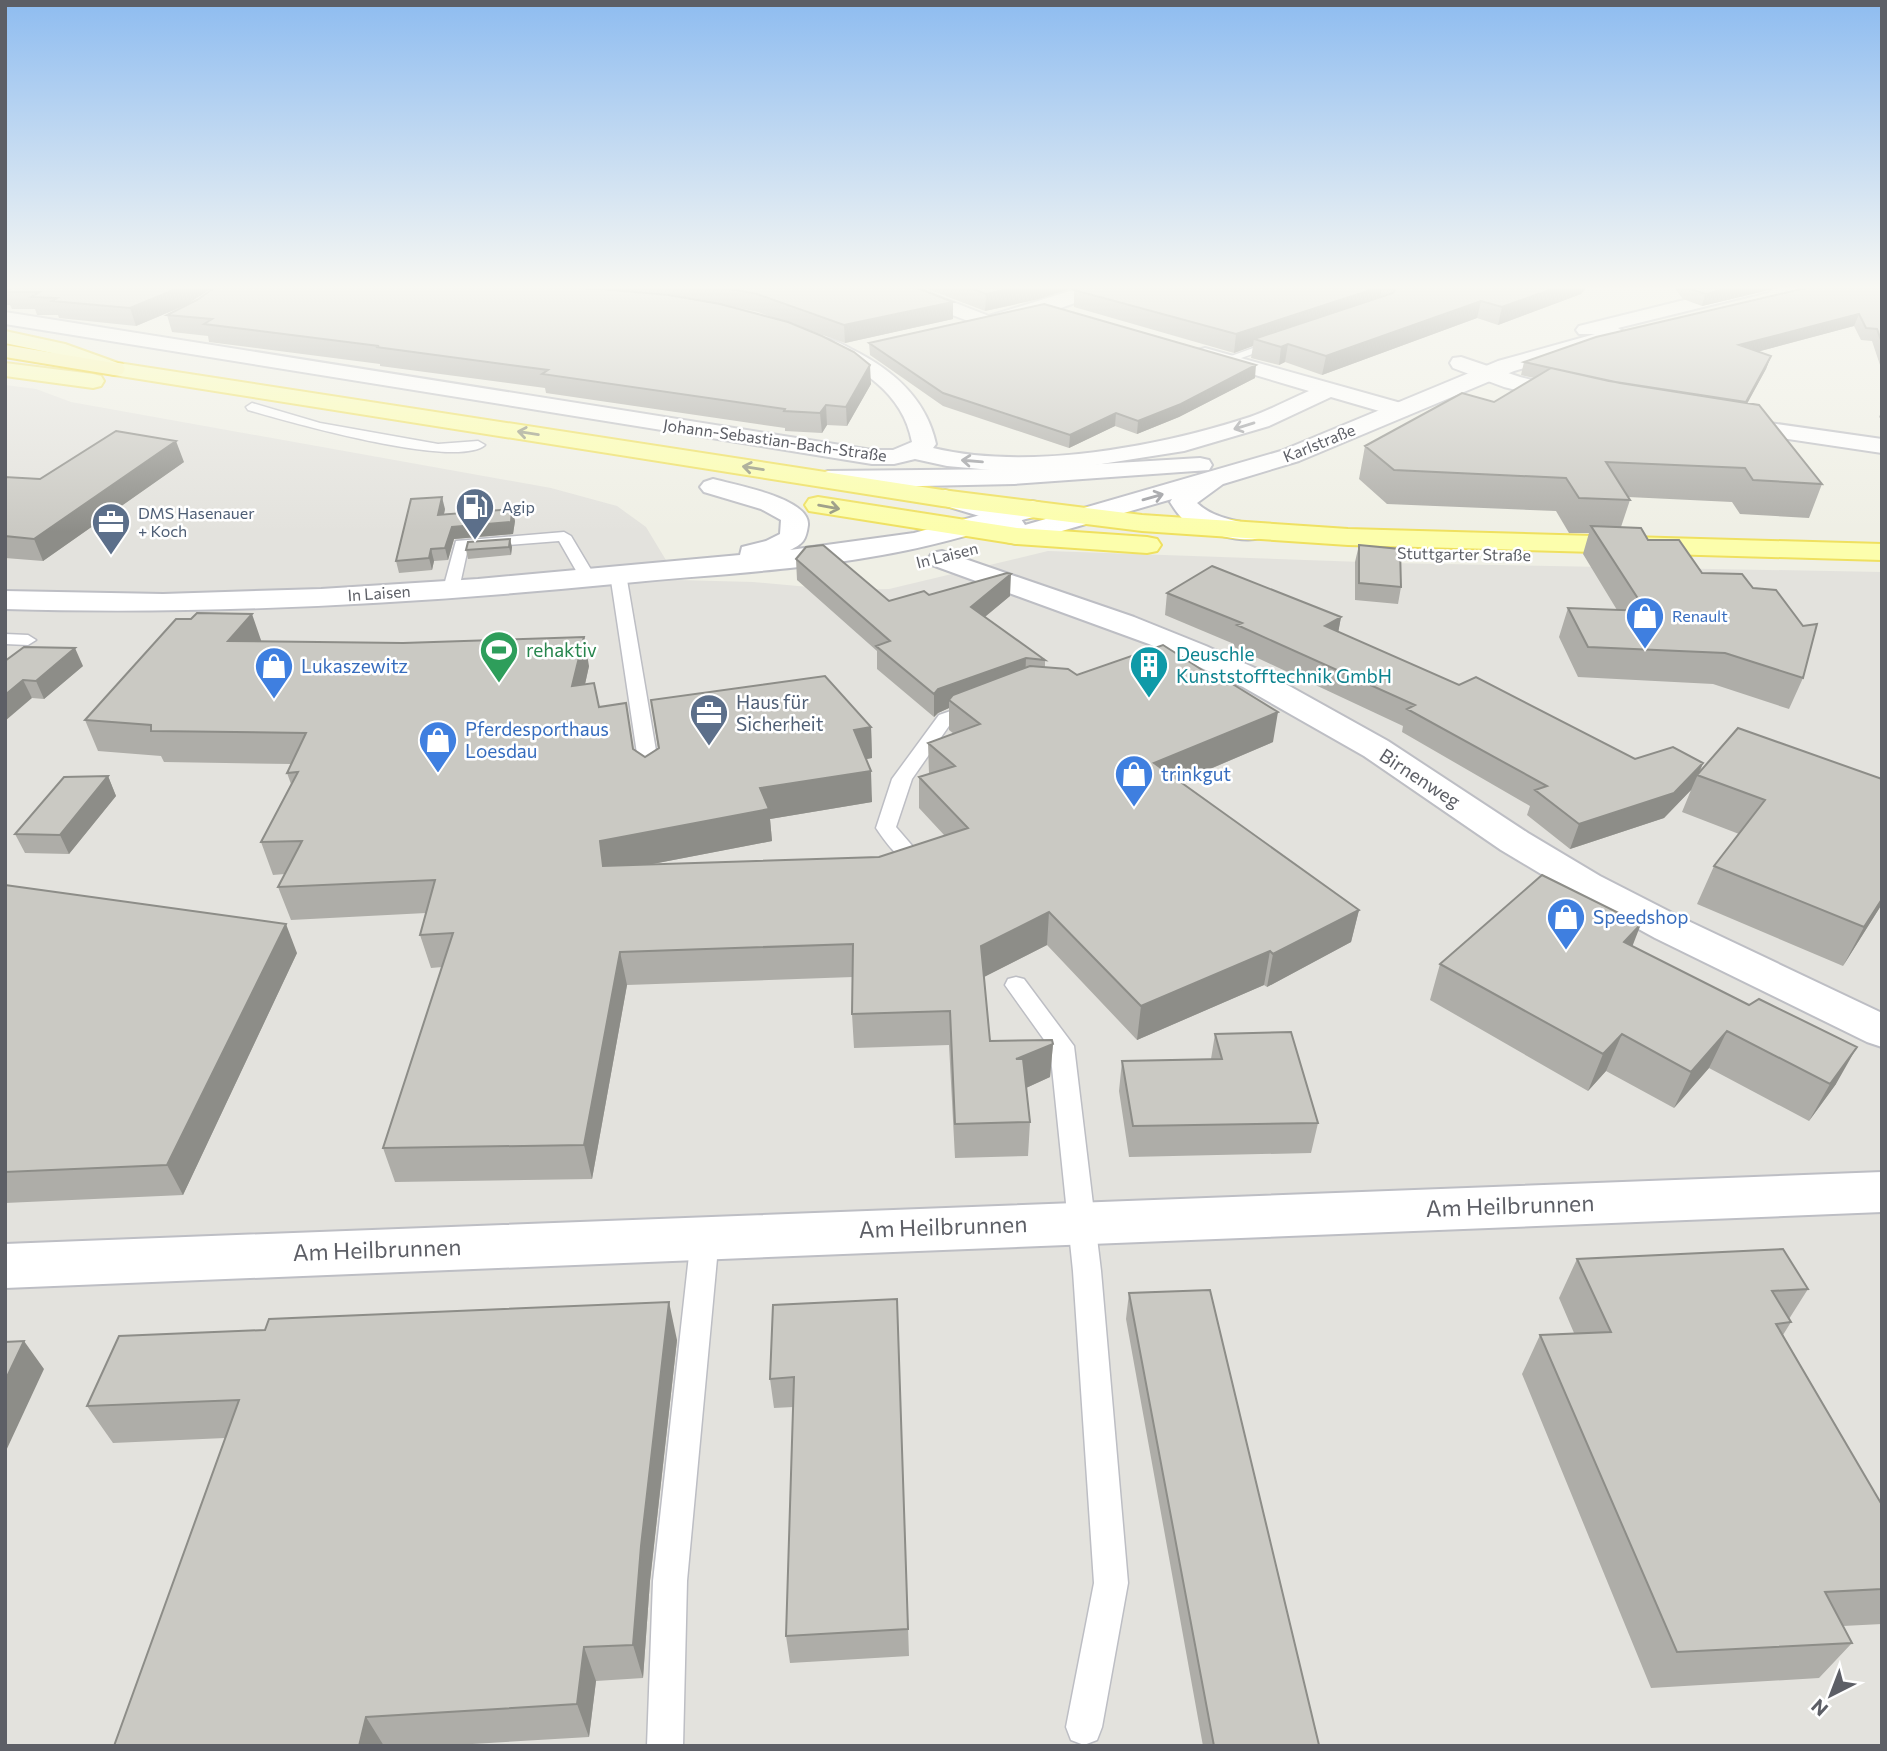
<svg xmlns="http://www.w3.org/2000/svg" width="1887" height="1751" font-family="Commissioner,sans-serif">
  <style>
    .industrial { fill: #e3e2dd }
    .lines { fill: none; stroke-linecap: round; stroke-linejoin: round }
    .service-casing { stroke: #bdbec4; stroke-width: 3 }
    .minor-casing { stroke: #bdbec4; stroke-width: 4 }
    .tertiary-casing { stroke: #bdbec4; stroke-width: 4 }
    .secondary-casing { stroke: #bbbcc3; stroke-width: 4 }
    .primary-casing { stroke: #efe05f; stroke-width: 4 }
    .trunk-casing { stroke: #f0d004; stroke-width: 4 }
    .service { fill: #fff; fill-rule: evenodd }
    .minor { fill: #fff; fill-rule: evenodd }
    .tertiary { fill: #fff; fill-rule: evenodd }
    .secondary { fill: #fff; fill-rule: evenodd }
    .primary { fill: #fcfeac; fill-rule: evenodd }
    .trunk { fill: #fcf89e; fill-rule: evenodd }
    .wall { fill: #aeada8; fill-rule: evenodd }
    .shaded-wall { fill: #8d8d88 }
    .building { fill: #cac9c3; stroke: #8d8d88; stroke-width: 2 }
    .oneway { stroke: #9e9fa3 }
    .oneway2 { stroke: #95977e }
    .labels { text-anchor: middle; stroke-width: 5; stroke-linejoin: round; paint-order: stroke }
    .far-street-label { font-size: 16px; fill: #5d5f66; stroke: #fff }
    .far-service-label { font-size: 16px; fill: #4e5e75; stroke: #fff; text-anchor: start }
    .far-shop-label { font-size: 16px; fill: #366cbe; stroke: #fff; text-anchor: start }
    .leisure-label { font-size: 19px; fill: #27864d; stroke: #fff; text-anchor: start }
    .culture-label { font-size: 19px; fill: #0d838f; stroke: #fff; text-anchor: start }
    .shop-label { font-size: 19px; fill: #366cbe; stroke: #fff; text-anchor: start }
    .service-label { font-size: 19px; fill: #4e5e75; stroke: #fff; text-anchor: start }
    .street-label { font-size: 19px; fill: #5d5f66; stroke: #fff }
    .near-street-label { font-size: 23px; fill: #5d5f66; stroke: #fff }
  </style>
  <rect width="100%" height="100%" fill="#efefe5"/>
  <!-- industrial -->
  <path class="industrial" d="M5,385L36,389L71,402L551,488L617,506L646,527L678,580L753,582L842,590L889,589L1048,551L1390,563L1882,572V1746H5Z"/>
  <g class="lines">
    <!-- service casing -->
    <g class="service-casing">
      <path id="service" d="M1273,341L1283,343L1230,362L1220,360Z
        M252,403L320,423L438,444L478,441L485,445C456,470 286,421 248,410L246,407Z
        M564,532L571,536L596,578L594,581H582L559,541L468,548L459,589L451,594L443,589L456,541Z
        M618,569L626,574L661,780L651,786L641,780L610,574Z
        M5,634L28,635L36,640L28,645L5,644Z
        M974,703L983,708L980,712L951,723L912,779L896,827L921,856L918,861C900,865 886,842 876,828L892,779L939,715Z
        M1016,977L1024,979L1074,1046L1101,1271L1128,1583L1102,1727L1097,1740L1084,1745L1071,1740L1066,1727L1094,1583L1073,1271L1050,1048L1005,985L1008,979Z
        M705,1226L715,1229L719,1237L687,1581L683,1746H647L653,1581L691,1237L695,1229Z"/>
    </g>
    <!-- minor casing -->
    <g class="minor-casing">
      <path id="minor" d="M887,287H914L989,316L1083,287H1111L1109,291L1052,311L984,327L889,291Z
        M5,312L872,450H893L912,442C903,392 859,366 815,348L812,344L815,340C827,336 840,343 851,349C892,369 926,398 936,444L933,448C1028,471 1158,447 1250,417C1270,410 1290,399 1309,391L1198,358L1194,354L1198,350L1205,348L1408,405L1411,410L1408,415L1400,417L1331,397L1269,426L1184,451L1076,468L1002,471L947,466L915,459L894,464H872L5,324Z
        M1461,357L1520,377L1580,392L1583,397L1580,402L1572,404L1504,387L1453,368L1450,363L1453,358Z
        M1728,417L1882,439V453L1720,429L1716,424L1720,419Z
        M942,551L1134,617L1206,646L1266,673L1388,741L1528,833L1600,876L1684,919L1882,1013V1047L1867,1042L1655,938L1573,893L1501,850L1364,756L1243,687L1149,644L932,565L928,559L932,553Z
        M1882,1172V1212L5,1288V1244Z"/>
    </g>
    <!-- tertiary casing -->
    <g class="tertiary-casing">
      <path id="tertiary" d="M713,479C735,485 810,498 808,525C806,540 803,544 790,550L914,533L1032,501L1041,503L1045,509L1041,515C988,529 936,546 882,555C794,571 703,575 614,584C411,604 209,615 5,609V591L163,594L321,589L478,579L740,555L742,547L766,541L780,534L781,520L761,509L704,492L700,487L704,482Z"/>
    </g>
    <!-- secondary casing -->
    <g class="secondary-casing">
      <path id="secondary" d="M1737,287H1770L1768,291L1618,328L1627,334L1624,338L1514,371L1299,461L1223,484L1197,503C1214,519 1238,521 1261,526L1265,532L1261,538C1240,543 1202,533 1184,520C1178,515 1174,508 1170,502L1172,499L1017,544L1007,542L996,521L936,503L932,498L936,493L945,490L1015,510L1025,525L1281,451L1498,361L1595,334H1579L1576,330L1579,326Z
        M1200,458L1209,460L1212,465L1209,470L1014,484L875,487L819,484L815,479L819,474L828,471L1014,469Z"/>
    </g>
    <!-- primary casing -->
    <g class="primary-casing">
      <path id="primary" d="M5,331L65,344L118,363L942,490L1142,515L1348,529L1882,544V560L1348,545L1142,531L942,506L114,375L52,353L5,343Z
        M5,363L93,374L101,376L104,381L101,386L93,388L5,376Z
        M818,497L1017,528L1147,537L1157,539L1161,545L1157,551L1147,553L1017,544L809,511L805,505L809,499Z"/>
    </g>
    <!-- trunk casing -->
    <g class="trunk-casing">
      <path id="trunk" d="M5,345L114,363L122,364L125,369L122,374L114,375L5,357Z"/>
    </g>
    <!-- service -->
    <use href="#service" class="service"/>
    <!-- minor -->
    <use href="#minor" class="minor"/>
    <!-- tertiary -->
    <use href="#tertiary" class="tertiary"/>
    <!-- secondary -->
    <use href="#secondary" class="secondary"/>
    <!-- primary -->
    <use href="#primary" class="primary"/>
    <!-- trunk -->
    <use href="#trunk" class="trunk"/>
  </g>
  <!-- wall -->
  <path class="wall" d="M5,287L186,305L136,326L59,318L58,315H37L35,309H12L10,305H5Z
    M216,287H915L953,302V319L845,343L800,327L871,384L847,426L827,425L822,433L785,431V428L546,393L545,388L380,366V364L209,342L208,336L172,332L167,315L197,300ZM724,305L758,312L783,321Z
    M922,287H1075L1039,299L985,311Z
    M1081,287H1587L1581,294L1498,325L1477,318L1322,375L1285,362L1279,365L1251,358L1253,346L1234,353L1074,307V290Z
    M1674,287H1782L1702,306L1683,299Z
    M1882,287V371L1872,341L1861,340L1854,326L1757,352L1771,356L1766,369L1747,403L1822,484L1809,518L1740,514L1732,502L1628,497L1630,500L1621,527L1648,540L1702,573L1803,678L1789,709L1713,684L1578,677L1559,637L1568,608L1617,610L1583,554L1589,533H1569L1556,511L1387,504L1359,479L1365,446L1494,402L1534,378L1521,375L1524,362Z
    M869,343L1255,378L1179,417L1137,434L1115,426L1069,448L943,406L870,355Z
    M1882,410V420L1879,417Z
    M184,462L43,561L5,558V477L40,479Z
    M445,509L444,514L512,509L515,521L513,534L454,539L448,560L434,561L432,570L399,573L396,561Z
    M468,542L512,547L511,555L468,559L466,550Z
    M1359,545L1401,587L1398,604L1355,600V562Z
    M796,559L889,601L929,595L1010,596L985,617L1045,660V667L1077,675L1273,742L1180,782L1359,910L1351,942L1267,987L1264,985L1137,1040L1047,945L984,977L990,1041L1053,1044L1050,1077L1026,1088L1030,1122L1028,1156L955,1158L949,1045L854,1048L852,1014L853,977L627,985L592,1179L395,1182L383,1148L442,967L431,968L420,935L426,913L291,920L278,887L285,874L273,875L261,842L291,784L287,773L291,764L164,762L161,756L98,751L85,720L261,641L589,666L585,684L599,707L634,750L645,757L658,749L651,700L871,727L872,758L866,759L872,802L770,819L772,841L647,865L879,857L945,836L919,808V777L929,774L928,743L954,734L949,730V708L938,713L934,717L877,669V651L797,580Z
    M1167,593L1341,617L1338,632L1459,685L1635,759L1703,763L1700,772L1882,779V904L1843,966L1697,904L1714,866L1739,834L1682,812L1691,790L1664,818L1570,849L1527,815L1530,806L1402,732L1403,726L1234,647V644L1165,615Z
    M5,661L83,666L44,699L32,698Z
    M108,776L116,796L69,854L25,853L15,834Z
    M5,885L297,953L183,1195L5,1203Z
    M1632,946L1836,1084L1809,1121L1709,1068L1674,1108L1606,1071L1588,1091L1430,1000L1440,964Z
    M1215,1034L1318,1123L1311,1153L1129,1157L1119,1091L1122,1061L1211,1059Z
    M1577,1259L1808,1289L1789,1319L1791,1322L1783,1335L1882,1505V1624L1843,1626L1852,1643L1819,1678L1651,1688L1522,1374L1540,1335L1574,1333L1559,1298Z
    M1129,1293L1319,1746H1203L1126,1319Z
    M897,1299L909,1656L790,1663L786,1636L793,1407L774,1408L770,1379Z
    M677,1340L650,1581L643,1678L596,1681L589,1737L439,1746H114L225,1438L113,1443L87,1406Z"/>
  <!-- shaded-wall -->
  <path class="shaded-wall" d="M181,287H214L186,305L136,326L130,308Z
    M1018,287H1075L1039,299L985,311L986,294Z
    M1380,287H1382L1379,304L1254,339L1253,346L1234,353L1236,334Z
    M1558,287H1587L1581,294L1498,325L1502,307Z
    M1735,287H1782L1702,306L1705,294Z
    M1481,301L1477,318L1322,375L1326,356Z
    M953,302V319L845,343L844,325Z
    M1859,314L1854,326L1734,358L1739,345Z
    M1288,344L1285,362L1279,365L1281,347Z
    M1771,356L1766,369L1741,415L1746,402Z
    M870,365L871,384L847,426L846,407Z
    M1256,365L1255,378L1179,417L1137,434L1138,421Z
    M826,405L827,425L822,433L820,413Z
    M1116,413L1115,426L1069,448L1070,435Z
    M176,441L184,462L43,561L34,539Z
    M442,497L445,509L441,527L438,515Z
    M512,509L515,521L513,534L454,539L448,560L445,548L452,527Z
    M510,539L512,547L511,555L509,547Z
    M431,549L434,561L432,570L429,558Z
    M1011,574L1010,596L970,629L971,607Z
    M252,614L262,643L228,641Z
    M1341,617L1337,639L1325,626Z
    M584,637L589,666L578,716L572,686Z
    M75,648L83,666L44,699L36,681Z
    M1026,658L1025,681L949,700V708L938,713L934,717V694L938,689Z
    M23,680L32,698L5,721V695Z
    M1278,712L1273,742L1151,794L1154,763Z
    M871,727L872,758L856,761L854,730Z
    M1703,763L1691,790L1664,818L1570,849L1579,824Z
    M871,771L872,802L770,819L772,841L606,873L603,866L600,841L760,788Z
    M108,776L116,796L69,854L60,835Z
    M1882,899V904L1843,966L1864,927Z
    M1359,910L1351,942L1267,987L1273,954Z
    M1049,912L1047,945L980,979L981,946Z
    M286,924L297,953L183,1195L167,1165Z
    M1641,924L1627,960L1624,942Z
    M1270,951L1264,985L1137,1040L1141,1006Z
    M620,952L627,985L592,1179L584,1145Z
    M1727,1031L1709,1068L1674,1108L1691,1072Z
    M1622,1034L1606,1071L1588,1091L1603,1054Z
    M1053,1044L1050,1077L1015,1093L1016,1059Z
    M1857,1047L1836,1084L1809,1121L1830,1084Z
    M669,1302L677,1340L650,1581L643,1678L633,1645L641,1546Z
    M24,1341L44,1369L5,1453V1381Z
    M584,1647L596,1681L589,1737L577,1704Z
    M366,1717L384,1746H359Z"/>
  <!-- building -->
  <path class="building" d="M5,287H181L130,308L52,301L57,298L31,297L40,292H5L11,288Z
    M216,287H559L599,289L669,295L720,304L788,322L822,336L854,352L870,365L846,407L826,405L820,413L784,411L785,409L542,374L548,370L376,347L379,346L204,324L212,319L167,315L197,300Z
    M720,287H915L953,302L844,325L757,294Z
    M967,287H1018L986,294Z
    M1081,287H1380L1236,334L1074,290Z
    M1385,287H1558L1502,307L1481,301L1326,356L1288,344L1281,347L1254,339L1393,293L1395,290Z
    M1686,287H1735L1705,294Z
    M1810,287H1882V343L1877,329L1866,328L1859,314L1739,345L1771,356L1746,402L1609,381L1524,362L1596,337Z
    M1044,304L1256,365L1181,404L1138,421L1116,413L1070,435L943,393L869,343Z
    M1551,368L1620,383L1759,405L1822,484L1753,480L1745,468L1606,462L1630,500L1579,498L1566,478L1394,470L1365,446L1462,393L1494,402Z
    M116,431L176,441L34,539L5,536V477L40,479Z
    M442,497L438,515L512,509L511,522L452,527L445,548L431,549L429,558L396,561L411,499Z
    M1591,526L1641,528L1648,540H1679L1702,573L1742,574L1753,588L1776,590L1803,626L1817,624L1803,678L1725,653L1588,647L1568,608L1646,611Z
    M510,539L509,547L466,550L468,542Z
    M823,545L889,601L924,591L929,595L1007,573L1011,574L971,607L1045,660L1026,658L938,689L934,694L876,646L890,641L796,559L806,547Z
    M1359,545L1400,549L1401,587L1359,583Z
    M1212,566L1341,617L1325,626L1459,685L1476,677L1635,759L1673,747L1703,763L1674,793L1579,824L1535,790L1547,786L1407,709L1415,705L1237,625L1242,623L1167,593Z
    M197,613L252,614L228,641L403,643L584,637L572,686L594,683L599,707L626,703L633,749L645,757L659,748L651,700L825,676L871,727L854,730L871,771L760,788L769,809L600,841L603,866L879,857L968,828L919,777L955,766L928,743L980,724L949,700L953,695L1030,666L1068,669L1077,675L1163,645L1221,682L1226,680L1278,712L1154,763L1359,910L1273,954L1270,951L1141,1006L1049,912L981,946L990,1041L1052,1040L1053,1044L1016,1059H1023L1030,1122L955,1124L950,1011L852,1014L853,944L620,952L584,1145L383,1148L453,933L420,935L435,880L278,887L302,841L261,842L298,772L287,773L306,733L151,731V725L85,720L176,619H191Z
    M24,647L75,648L36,681L23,680L5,695V661Z
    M1738,728L1882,779V899L1864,927L1714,866L1765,800L1697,775Z
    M108,776L60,835L15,834L64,777Z
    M1542,875L1641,924L1624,942L1749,1005L1759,999L1857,1047L1830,1084L1727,1031L1691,1072L1622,1034L1603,1054L1440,964Z
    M5,885L286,924L167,1165L5,1172Z
    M1291,1032L1318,1123L1133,1126L1122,1061L1222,1059L1215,1034Z
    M1783,1249L1808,1289L1772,1291L1791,1322L1776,1324L1882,1505V1589L1825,1592L1852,1643L1677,1652L1540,1335L1611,1332L1577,1259Z
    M1210,1290L1319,1745L1214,1746L1129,1293Z
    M897,1299L908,1629L786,1636L794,1377L770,1379L773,1305Z
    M669,1302L641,1546L633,1645L584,1647L577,1704L366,1717L359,1746H114L239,1400L87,1406L119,1336L265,1330L269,1319Z
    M24,1341L5,1381V1342Z"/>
  <!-- one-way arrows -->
  <defs><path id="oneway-shaft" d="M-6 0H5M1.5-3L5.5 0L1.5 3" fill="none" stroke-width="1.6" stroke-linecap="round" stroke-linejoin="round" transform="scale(1.75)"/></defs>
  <g class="oneway">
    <use href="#oneway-shaft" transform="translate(1244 426) rotate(163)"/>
    <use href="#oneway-shaft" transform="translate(972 461) rotate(-175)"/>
    <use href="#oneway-shaft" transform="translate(1153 497) rotate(-16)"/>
  </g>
  <g class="oneway2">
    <use href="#oneway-shaft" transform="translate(528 433) rotate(-171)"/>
    <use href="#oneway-shaft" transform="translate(753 468) rotate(-171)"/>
    <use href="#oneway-shaft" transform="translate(829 507) rotate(10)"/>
  </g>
  <!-- sky -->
  <linearGradient id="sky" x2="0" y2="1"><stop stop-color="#8ebcf0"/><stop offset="0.54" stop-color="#f8f8f3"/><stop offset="1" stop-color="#f8f8f3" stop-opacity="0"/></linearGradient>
  <rect width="1887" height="532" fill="url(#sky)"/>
  <!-- icons -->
  <defs>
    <g id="fuel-pin" transform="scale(2.0125)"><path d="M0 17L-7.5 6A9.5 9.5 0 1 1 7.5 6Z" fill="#5c6f8a" stroke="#fff"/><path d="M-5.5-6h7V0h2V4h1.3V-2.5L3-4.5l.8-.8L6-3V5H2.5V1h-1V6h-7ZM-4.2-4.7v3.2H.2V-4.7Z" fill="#fff"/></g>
    <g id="office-pin" transform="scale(2.0125)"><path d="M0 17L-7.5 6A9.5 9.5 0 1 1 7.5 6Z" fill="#5c6f8a" stroke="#fff"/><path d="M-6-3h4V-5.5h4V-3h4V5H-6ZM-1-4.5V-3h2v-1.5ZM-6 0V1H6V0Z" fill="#fff"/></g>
    <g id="shop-pin" transform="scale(2.0125)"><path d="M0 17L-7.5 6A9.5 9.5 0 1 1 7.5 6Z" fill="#3f7fe0" stroke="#fff"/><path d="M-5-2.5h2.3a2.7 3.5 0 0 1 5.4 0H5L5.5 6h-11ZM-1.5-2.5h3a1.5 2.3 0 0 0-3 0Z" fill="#fff"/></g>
    <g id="stadium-pin" transform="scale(2.0125)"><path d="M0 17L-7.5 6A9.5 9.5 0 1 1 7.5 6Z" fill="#2e9e5b" stroke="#fff"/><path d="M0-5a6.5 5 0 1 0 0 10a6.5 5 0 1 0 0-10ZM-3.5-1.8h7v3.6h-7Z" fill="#fff"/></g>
    <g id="building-pin" transform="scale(2.0125)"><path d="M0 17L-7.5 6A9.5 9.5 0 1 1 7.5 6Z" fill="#0f9aa8" stroke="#fff"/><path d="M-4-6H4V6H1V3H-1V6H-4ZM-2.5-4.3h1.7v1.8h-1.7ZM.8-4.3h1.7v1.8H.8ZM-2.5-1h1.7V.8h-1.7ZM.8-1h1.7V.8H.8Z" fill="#fff"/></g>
  </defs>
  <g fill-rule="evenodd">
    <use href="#fuel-pin" x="475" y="507"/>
    <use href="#office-pin" x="111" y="522"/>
    <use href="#shop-pin" x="1645" y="616"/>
    <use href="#stadium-pin" x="499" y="650"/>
    <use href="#building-pin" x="1149" y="665"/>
    <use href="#shop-pin" x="274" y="666"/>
    <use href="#office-pin" x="709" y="713"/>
    <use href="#shop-pin" x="438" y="740"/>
    <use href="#shop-pin" x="1134" y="774"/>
    <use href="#shop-pin" x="1566" y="917"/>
  </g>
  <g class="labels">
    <!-- far-street labels -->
    <g class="far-street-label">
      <text transform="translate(775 440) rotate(8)" y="6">Johann-Sebastian-Bach-Straße</text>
      <text transform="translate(1319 443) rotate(-22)" y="6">Karlstraße</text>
      <text transform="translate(1464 554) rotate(1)" y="6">Stuttgarter Straße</text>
      <text transform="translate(947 555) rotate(-14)" y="6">In Laisen</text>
      <text transform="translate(379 593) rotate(-4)" y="6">In Laisen</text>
    </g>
    <!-- far-service labels -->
    <g class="far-service-label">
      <text x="502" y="513">Agip</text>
      <text x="138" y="519">DMS Hasenauer<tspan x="138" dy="18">+ Koch</tspan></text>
    </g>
    <!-- far-shop labels -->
    <g class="far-shop-label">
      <text x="1672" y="622">Renault</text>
    </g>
    <!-- leisure labels -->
    <g class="leisure-label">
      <text x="526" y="657">rehaktiv</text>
    </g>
    <!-- culture labels -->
    <g class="culture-label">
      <text x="1176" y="661">Deuschle<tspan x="1176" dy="22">Kunststofftechnik GmbH</tspan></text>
    </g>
    <!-- shop labels -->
    <g class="shop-label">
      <text x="301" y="673">Lukaszewitz</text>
      <text x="465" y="736">Pferdesporthaus<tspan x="465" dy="22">Loesdau</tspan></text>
      <text x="1161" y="781">trinkgut</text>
      <text x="1593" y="924">Speedshop</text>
    </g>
    <!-- service labels -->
    <g class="service-label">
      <text x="736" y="709">Haus für<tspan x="736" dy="22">Sicherheit</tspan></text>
    </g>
    <!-- street labels -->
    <g class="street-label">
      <text transform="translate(1420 778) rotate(33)" y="7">Birnenweg</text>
    </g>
    <!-- near-street labels -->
    <g class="near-street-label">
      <text transform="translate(1510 1206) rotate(-2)" y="8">Am Heilbrunnen</text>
      <text transform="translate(943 1227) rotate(-2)" y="8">Am Heilbrunnen</text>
      <text transform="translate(377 1250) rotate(-2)" y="8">Am Heilbrunnen</text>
    </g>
  </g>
  <!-- border -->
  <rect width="1887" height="1751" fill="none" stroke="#5d5f66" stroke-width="14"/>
  <!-- north arrow -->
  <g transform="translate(1831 1695) rotate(222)" stroke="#ffffff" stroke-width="5" paint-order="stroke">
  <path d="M0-5L12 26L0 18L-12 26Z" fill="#5d5f66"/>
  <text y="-10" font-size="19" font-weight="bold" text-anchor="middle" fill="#5d5f66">N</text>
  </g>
</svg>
